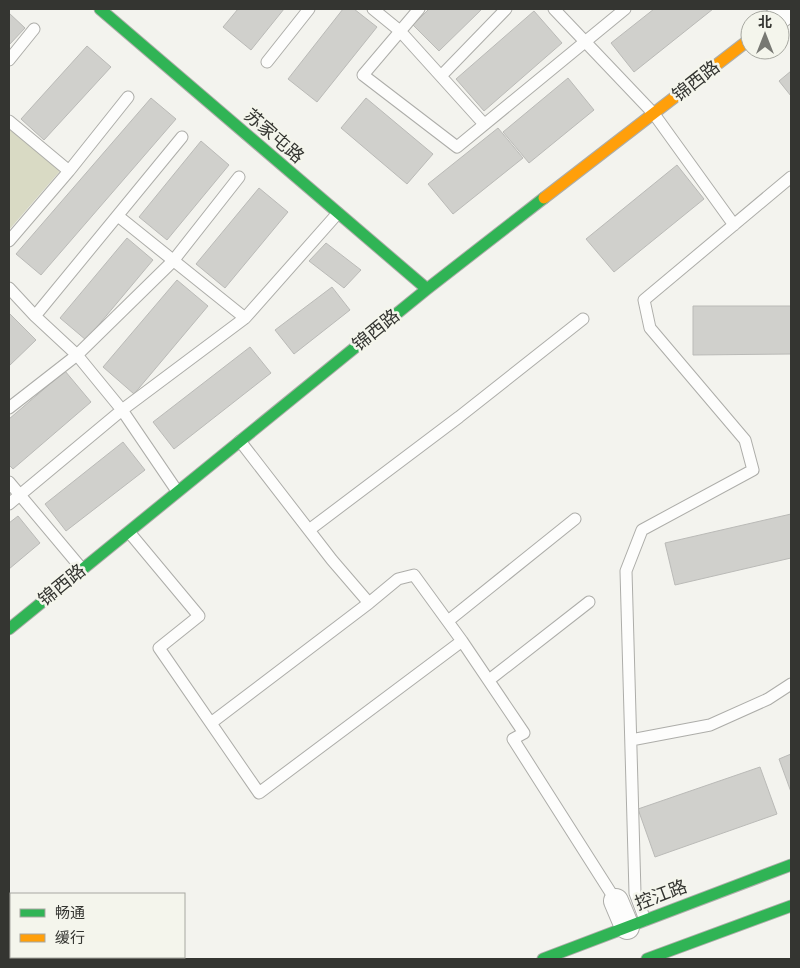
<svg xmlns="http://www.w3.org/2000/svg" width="800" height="968" font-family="'IBM Plex Serif','Noto Sans SC',serif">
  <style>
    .green { fill: #d9dac4 }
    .building { fill: #d0d0cc; stroke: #babab7 }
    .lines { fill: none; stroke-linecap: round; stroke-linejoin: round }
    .lane-casing { stroke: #adada9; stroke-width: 13 }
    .street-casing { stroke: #adada9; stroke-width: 26 }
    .fast-casing { stroke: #adada9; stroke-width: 13 }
    .slow-casing { stroke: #adada9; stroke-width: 13 }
    .lane { stroke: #fdfdfc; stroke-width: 11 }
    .street { stroke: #fdfdfc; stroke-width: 24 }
    .fast { stroke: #30b455; stroke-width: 11 }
    .slow { stroke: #ff9f0a; stroke-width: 11 }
    .labels { text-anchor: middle; stroke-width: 5; stroke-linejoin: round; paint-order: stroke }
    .street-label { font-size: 18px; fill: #343531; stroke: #f4f5ec }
  </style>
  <rect width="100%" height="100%" fill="#f3f3ee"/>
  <!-- green -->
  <path class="green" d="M9,127L60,171L9,230Z"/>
  <!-- building -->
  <path class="building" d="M238,9H284L251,50L223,27Z
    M343,9H354L377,27L317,102L288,79Z
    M429,9H482L439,51L413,25Z
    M654,9H713L634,72L611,43Z
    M534,11L562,43L484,111L456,79Z
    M9,13L25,28L9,45Z
    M87,46L111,67L44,140L21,119Z
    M791,71V96L779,81Z
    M568,78L594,110L529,163L503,132Z
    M151,98L176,119L41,275L16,254Z
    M366,98L433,154L407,184L341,128Z
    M498,128L523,158L453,214L428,184Z
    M201,141L229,165L167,240L139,217Z
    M677,165L704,199L614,272L586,239Z
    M259,188L288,212L225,288L196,264Z
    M127,238L153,260L86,340L60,318Z
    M326,243L361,270L344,288L309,261Z
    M177,280L208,306L134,394L103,367Z
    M332,287L350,310L294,354L275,330Z
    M693,306H791V354L693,355Z
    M10,314L36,340L9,366V315Z
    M250,347L271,373L174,449L153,422Z
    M65,371L91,402L13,469L9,465V419Z
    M123,442L145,470L66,531L45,504Z
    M791,514V558L675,585L665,543Z
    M18,516L40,543L9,569V523Z
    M791,754V792L779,759Z
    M760,767L777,814L655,857L638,809Z"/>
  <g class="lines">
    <!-- lane casing -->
    <g class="lane-casing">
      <path id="lane" d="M373,9L400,31L484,124
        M419,9L363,75L457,147L625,9
        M554,9L654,114L734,225
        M9,60L34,29
        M267,62L309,9
        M441,76L506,9
        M9,121L69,171
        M118,216L245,318
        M9,241L69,171L128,97
        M9,288L35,316L77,355L122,410L177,491
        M35,316L182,137
        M9,408L77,355L173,261L239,177
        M240,441L332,560L369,603L398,579L414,575L462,641L524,733L513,739L616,901
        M9,482L82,569
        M9,504L122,410L245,318L338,213
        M309,530L459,417L583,319
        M129,532L199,616L159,648L259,793L462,641
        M448,621L575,519
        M489,680L589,602
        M211,723L369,603
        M631,740L710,725L768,699L791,684
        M9,913L11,914
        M645,920L635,893L626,571L642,530L753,470L745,440L650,328L644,300L791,177
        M37,959L38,957"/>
    </g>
    <!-- street casing -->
    <g class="street-casing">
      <path id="street" d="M775,20L789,9
        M616,901L627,927"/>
    </g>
    <!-- fast casing -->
    <g class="fast-casing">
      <path id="fast" d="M100,9L427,289
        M9,629L427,289L544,198
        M543,959L791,865
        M647,959L791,906"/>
    </g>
    <!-- slow casing -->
    <g class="slow-casing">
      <path id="slow" d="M544,198L750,39"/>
    </g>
    <!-- lane -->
    <use href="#lane" class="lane"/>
    <!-- street -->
    <use href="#street" class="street"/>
    <!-- fast -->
    <use href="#fast" class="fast"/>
    <!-- slow -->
    <use href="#slow" class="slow"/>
  </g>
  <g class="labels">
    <!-- street labels -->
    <g class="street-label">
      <text transform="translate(696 81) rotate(-38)" y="6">锦西路</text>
      <text transform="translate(274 136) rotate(41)" y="6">苏家屯路</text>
      <text transform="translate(376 330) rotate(-39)" y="6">锦西路</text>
      <text transform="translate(62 585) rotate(-39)" y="6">锦西路</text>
      <text transform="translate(661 895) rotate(-21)" y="6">控江路</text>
    </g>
  </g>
  <!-- border -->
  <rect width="800" height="968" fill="none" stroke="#343531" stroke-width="20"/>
  <!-- legend -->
  <rect x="10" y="893" width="175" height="65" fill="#f4f5ec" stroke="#a7a8a1"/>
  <rect x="20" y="909" width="25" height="8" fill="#30b455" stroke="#a7a8a1"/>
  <text x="55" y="918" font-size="15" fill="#343531">畅通</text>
  <rect x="20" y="934" width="25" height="8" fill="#ff9f0a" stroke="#a7a8a1"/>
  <text x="55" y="943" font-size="15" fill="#343531">缓行</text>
  <!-- north arrow -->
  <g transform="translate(765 35)"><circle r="24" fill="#f4f5ec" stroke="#a7a8a1"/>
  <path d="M0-4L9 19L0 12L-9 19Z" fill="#777873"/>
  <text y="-8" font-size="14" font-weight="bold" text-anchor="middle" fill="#343531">北</text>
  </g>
</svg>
